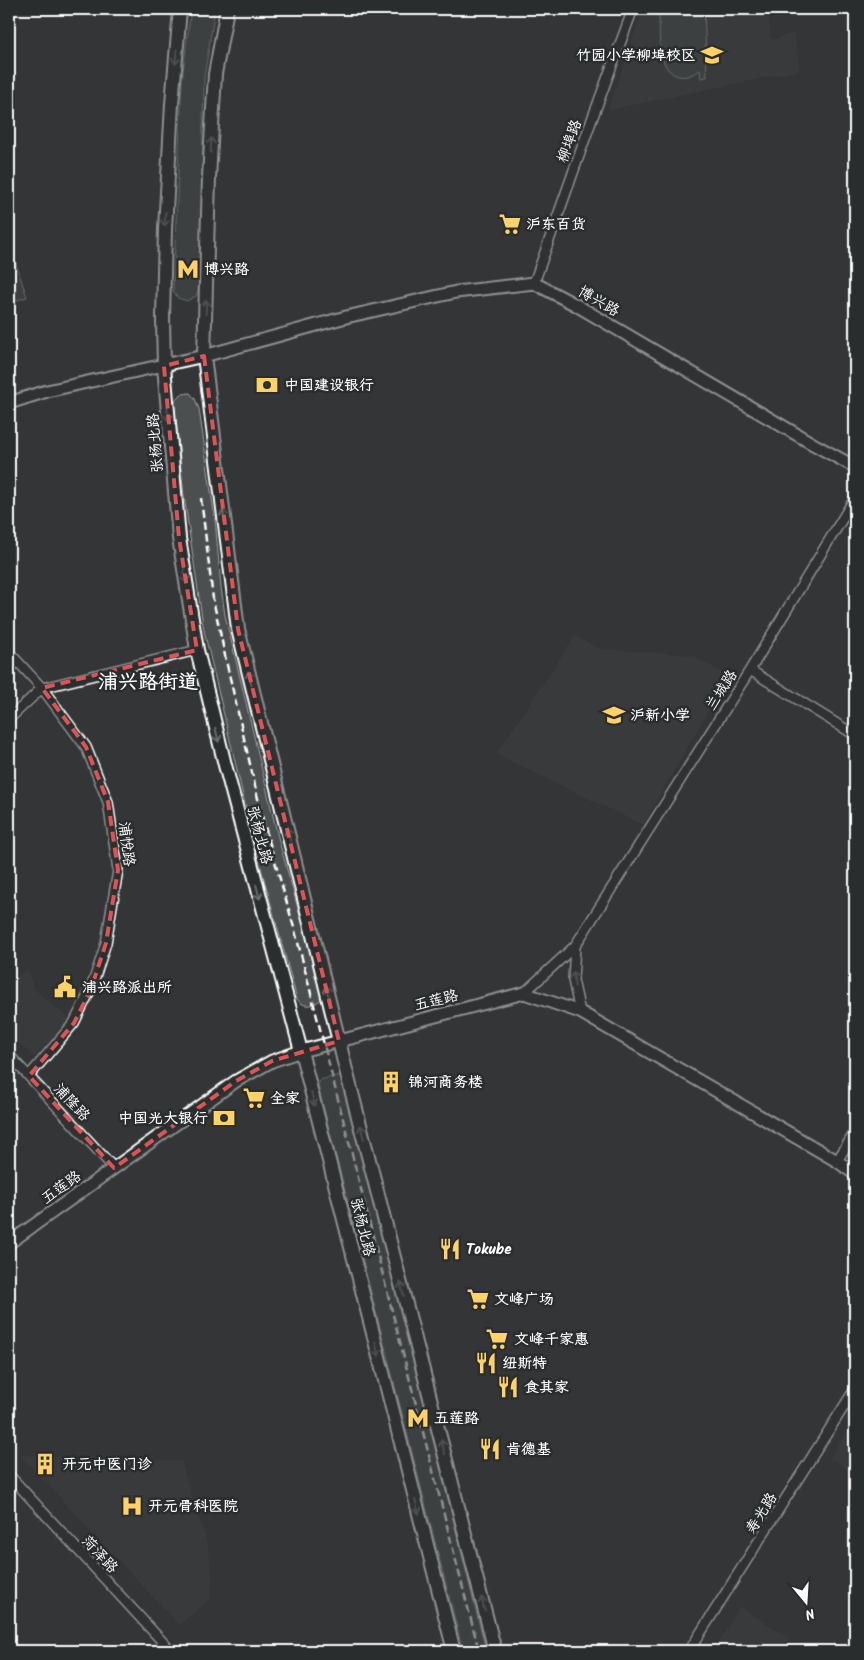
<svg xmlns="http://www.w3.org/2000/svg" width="864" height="1660" font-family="Kalam,'LXGW WenKai TC',sans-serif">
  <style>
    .built { fill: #404243 }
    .green { fill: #4c4f50; stroke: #a6a7a8 }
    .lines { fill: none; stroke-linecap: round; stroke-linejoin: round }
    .minor-casing { stroke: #fff; stroke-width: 12 }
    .tertiary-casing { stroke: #fff; stroke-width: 15 }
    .secondary-casing { stroke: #fff; stroke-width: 16 }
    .minor { stroke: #2a2d2e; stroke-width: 9 }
    .tertiary { stroke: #2a2d2e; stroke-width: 11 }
    .secondary { stroke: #2a2d2e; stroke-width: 12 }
    .rail { stroke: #fff; stroke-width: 2.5; stroke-dasharray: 8 4; stroke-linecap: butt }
    .oneway { stroke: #6a6c6d }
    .marked { fill: none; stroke: #de5353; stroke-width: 4; stroke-dasharray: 10 6; stroke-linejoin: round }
    .labels { text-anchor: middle; stroke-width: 5; stroke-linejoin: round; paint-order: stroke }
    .poi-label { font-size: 15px; font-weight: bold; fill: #fff; stroke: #2a2d2e; text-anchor: start }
    .street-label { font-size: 15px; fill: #fff; stroke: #2a2d2e }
    .district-label { font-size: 20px; font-weight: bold; fill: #fff; stroke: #2a2d2e }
  </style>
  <rect width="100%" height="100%" fill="#333536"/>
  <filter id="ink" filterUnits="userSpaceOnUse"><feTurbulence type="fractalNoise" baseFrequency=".02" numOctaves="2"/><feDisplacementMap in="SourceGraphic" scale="10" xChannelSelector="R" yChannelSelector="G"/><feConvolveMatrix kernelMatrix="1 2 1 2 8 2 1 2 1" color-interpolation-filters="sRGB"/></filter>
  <g filter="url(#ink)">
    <!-- built -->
    <path class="built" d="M643,9H768L771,40L794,33L800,70L608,110Z
      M575,636L600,649L692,655L728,676L643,825L496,754Z
      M27,969L34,989L70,1019L34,1057L9,1034V984Z
      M852,1424L855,1426V1473L830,1458Z
      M20,1455L181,1461L209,1551L212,1575L211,1598L179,1625Z
      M739,1606L790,1638L781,1650L775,1647L772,1651H715Z"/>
    <!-- green -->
    <path class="green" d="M191,9H215L204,78L200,285L196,296L187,301L178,298L173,291L182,79Z
      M659,9H704L707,77L701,78L700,70C694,74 686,78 678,76C655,69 660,28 659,9Z
      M13,255L27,297L9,303V256Z
      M190,393L195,399L199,409L215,519L221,587L225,615L279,841L321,990L322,998C314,1007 303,1008 297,999L256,850L204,631L184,496L174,404C177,395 180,394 190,393Z
      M335,1076H339L343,1080L486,1651H463L318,1086L320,1080Z"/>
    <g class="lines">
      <!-- minor casing -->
      <g class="minor-casing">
        <path id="minor" d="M534,283L591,122L633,9
          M9,652L42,688L86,747L108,802L118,870L106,943L91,989L74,1023L29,1076
          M750,670L855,735
          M9,719L42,688L197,650
          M575,946L573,980L580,1012
          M524,993L575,946L750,670L855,498
          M9,1055L114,1168
          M837,1161L855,1132
          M9,1475L171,1651
          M689,1651L855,1389"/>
      </g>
      <!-- tertiary casing -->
      <g class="tertiary-casing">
        <path id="tertiary" d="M9,403L47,391L204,356L346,317L456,292L534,283L576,305L813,444L855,467
          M9,1243L236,1081L272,1061L301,1051L524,993L580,1012L837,1161L855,1174"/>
      </g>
      <!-- secondary casing -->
      <g class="secondary-casing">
        <path id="secondary" d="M180,9L172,104L165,229L163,319L164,366L179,538L197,650L225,765L301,1051L454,1651
          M227,9L215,74L209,178L204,356L238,629L346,1070L495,1651"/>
      </g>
      <!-- minor -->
      <use href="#minor" class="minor"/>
      <!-- tertiary -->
      <use href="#tertiary" class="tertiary"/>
      <!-- secondary -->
      <use href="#secondary" class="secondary"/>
      <!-- rail -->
      <path class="rail" d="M201,498L213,599L227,665L263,820L295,931L479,1651"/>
    </g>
    <!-- one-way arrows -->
    <defs><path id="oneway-shaft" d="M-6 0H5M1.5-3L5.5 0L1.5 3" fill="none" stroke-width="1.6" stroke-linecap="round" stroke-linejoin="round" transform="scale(1.25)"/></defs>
    <g class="oneway">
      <use href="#oneway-shaft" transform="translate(176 57) rotate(95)"/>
      <use href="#oneway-shaft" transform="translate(211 145) rotate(-87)"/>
      <use href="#oneway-shaft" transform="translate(165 219) rotate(93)"/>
      <use href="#oneway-shaft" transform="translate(206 307) rotate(-88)"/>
      <use href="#oneway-shaft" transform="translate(168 414) rotate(85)"/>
      <use href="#oneway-shaft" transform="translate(224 517) rotate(-97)"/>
      <use href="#oneway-shaft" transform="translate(185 576) rotate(81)"/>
      <use href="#oneway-shaft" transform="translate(250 678) rotate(-104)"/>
      <use href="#oneway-shaft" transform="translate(217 735) rotate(76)"/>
      <use href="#oneway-shaft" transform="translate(289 835) rotate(-104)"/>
      <use href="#oneway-shaft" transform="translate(258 892) rotate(75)"/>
      <use href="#oneway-shaft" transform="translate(574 979) rotate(-94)"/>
      <use href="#oneway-shaft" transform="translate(328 993) rotate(-104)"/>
      <use href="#oneway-shaft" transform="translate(313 1099) rotate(76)"/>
      <use href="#oneway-shaft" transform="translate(362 1132) rotate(-104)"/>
      <use href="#oneway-shaft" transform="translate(402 1289) rotate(-104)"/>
      <use href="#oneway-shaft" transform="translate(377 1349) rotate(76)"/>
      <use href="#oneway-shaft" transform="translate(443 1447) rotate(-104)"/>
      <use href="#oneway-shaft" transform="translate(417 1507) rotate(76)"/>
      <use href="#oneway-shaft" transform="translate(483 1604) rotate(-104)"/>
    </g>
  </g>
  <!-- marked area -->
  <path d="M0 0H864V1660H0ZM204,356L238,629L339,1041L272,1061L236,1081L114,1168L29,1076L74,1023L91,989L106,943L118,870L108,802L86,747L42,688L197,650L179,538L164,366Z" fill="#333536" fill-opacity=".55" fill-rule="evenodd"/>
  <path class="marked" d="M204,356L238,629L339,1041L272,1061L236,1081L114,1168L29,1076L74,1023L91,989L106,943L118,870L108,802L86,747L42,688L197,650L179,538L164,366Z"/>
  <!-- icons -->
  <defs>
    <g id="school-bare" transform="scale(1.725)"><path d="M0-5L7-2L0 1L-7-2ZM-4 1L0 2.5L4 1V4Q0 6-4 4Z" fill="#ffd166" stroke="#2a2d2e" stroke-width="2.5" paint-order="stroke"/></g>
    <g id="supermarket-bare" transform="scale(1.725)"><path d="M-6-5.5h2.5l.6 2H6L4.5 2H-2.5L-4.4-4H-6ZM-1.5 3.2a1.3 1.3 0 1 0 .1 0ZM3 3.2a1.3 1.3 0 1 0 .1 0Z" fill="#ffd166" stroke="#2a2d2e" stroke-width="2.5" paint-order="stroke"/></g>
    <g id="metro-bare" transform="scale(1.725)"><path d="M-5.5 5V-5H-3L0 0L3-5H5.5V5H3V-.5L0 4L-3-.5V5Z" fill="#ffd166" stroke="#2a2d2e" stroke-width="2.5" paint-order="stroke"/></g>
    <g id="bank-bare" transform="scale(1.725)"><path d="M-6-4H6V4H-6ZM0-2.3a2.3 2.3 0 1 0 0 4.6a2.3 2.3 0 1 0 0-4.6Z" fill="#ffd166" stroke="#2a2d2e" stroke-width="2.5" paint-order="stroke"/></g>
    <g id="civic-bare" transform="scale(1.725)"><path d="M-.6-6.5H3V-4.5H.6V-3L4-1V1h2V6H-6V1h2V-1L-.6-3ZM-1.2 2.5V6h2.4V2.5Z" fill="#ffd166" stroke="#2a2d2e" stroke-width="2.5" paint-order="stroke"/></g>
    <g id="building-bare" transform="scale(1.725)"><path d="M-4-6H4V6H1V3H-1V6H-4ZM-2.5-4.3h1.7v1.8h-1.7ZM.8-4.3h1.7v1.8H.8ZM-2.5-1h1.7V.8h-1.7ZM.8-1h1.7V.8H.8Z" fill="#ffd166" stroke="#2a2d2e" stroke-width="2.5" paint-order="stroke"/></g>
    <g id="restaurant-bare" transform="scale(1.725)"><path d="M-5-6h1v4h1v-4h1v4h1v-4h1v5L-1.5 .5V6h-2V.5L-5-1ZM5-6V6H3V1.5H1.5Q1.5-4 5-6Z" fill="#ffd166" stroke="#2a2d2e" stroke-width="2.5" paint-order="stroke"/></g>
    <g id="hospital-bare" transform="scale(1.725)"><path d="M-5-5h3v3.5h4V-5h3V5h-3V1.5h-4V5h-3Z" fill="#ffd166" stroke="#2a2d2e" stroke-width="2.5" paint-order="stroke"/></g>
  </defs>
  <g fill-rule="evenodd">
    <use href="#school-bare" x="712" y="55"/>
    <use href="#supermarket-bare" x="510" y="224"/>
    <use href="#metro-bare" x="188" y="269"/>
    <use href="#bank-bare" x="267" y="385"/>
    <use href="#school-bare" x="614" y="715"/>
    <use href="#civic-bare" x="65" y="987"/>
    <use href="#building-bare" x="391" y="1082"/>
    <use href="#supermarket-bare" x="254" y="1098"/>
    <use href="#bank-bare" x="224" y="1118"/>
    <use href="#restaurant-bare" x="450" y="1249"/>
    <use href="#supermarket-bare" x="478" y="1299"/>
    <use href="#supermarket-bare" x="497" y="1339"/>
    <use href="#restaurant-bare" x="486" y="1363"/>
    <use href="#restaurant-bare" x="508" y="1387"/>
    <use href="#metro-bare" x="418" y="1418"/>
    <use href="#restaurant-bare" x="490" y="1449"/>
    <use href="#building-bare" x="45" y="1464"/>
    <use href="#hospital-bare" x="132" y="1506"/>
  </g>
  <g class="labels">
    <!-- poi labels -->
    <g class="poi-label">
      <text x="696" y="60" text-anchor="end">竹园小学柳埠校区</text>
      <text x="526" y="229">沪东百货</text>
      <text x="204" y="274">博兴路</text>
      <text x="284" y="390">中国建设银行</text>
      <text x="630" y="720">沪新小学</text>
      <text x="82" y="992">浦兴路派出所</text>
      <text x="408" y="1087">锦河商务楼</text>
      <text x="270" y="1103">全家</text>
      <text x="208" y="1123" text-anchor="end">中国光大银行</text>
      <text x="466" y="1254">Tokube</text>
      <text x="494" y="1304">文峰广场</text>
      <text x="514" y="1344">文峰千家惠</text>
      <text x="502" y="1368">纽斯特</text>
      <text x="524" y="1392">食其家</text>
      <text x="434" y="1423">五莲路</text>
      <text x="506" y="1454">肯德基</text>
      <text x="62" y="1469">开元中医门诊</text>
      <text x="148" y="1511">开元骨科医院</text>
    </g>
    <!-- street labels -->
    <g class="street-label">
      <text transform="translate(569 141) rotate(-70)" y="5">柳埠路</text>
      <text transform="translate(599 301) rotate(30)" y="5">博兴路</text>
      <text transform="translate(155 443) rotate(-95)" y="5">张杨北路</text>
      <text transform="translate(721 690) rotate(-57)" y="5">兰城路</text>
      <text transform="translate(260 835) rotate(75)" y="5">张杨北路</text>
      <text transform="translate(127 844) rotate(83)" y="5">浦悦路</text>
      <text transform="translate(436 1000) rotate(-14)" y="5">五莲路</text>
      <text transform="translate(72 1102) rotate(47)" y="5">浦隆路</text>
      <text transform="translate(61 1187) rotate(-36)" y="5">五莲路</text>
      <text transform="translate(363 1227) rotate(76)" y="5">张杨北路</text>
      <text transform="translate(761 1513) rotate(-58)" y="5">寿光路</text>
      <text transform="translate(100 1554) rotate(47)" y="5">菏泽路</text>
    </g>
    <!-- district labels -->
    <g class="district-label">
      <text x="148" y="688">浦兴路街道</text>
    </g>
  </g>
  <!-- margin -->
  <rect width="864" height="1660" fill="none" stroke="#2a2d2e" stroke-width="30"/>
  <rect x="15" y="15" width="834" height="1630" fill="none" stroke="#fff" stroke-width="2" filter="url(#ink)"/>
  <!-- north arrow -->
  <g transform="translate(806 1602) rotate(162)" stroke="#2a2d2e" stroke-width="4" paint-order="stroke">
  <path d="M0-4L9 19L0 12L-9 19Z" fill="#ffffff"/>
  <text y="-8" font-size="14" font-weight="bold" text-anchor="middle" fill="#ffffff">N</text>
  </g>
</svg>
